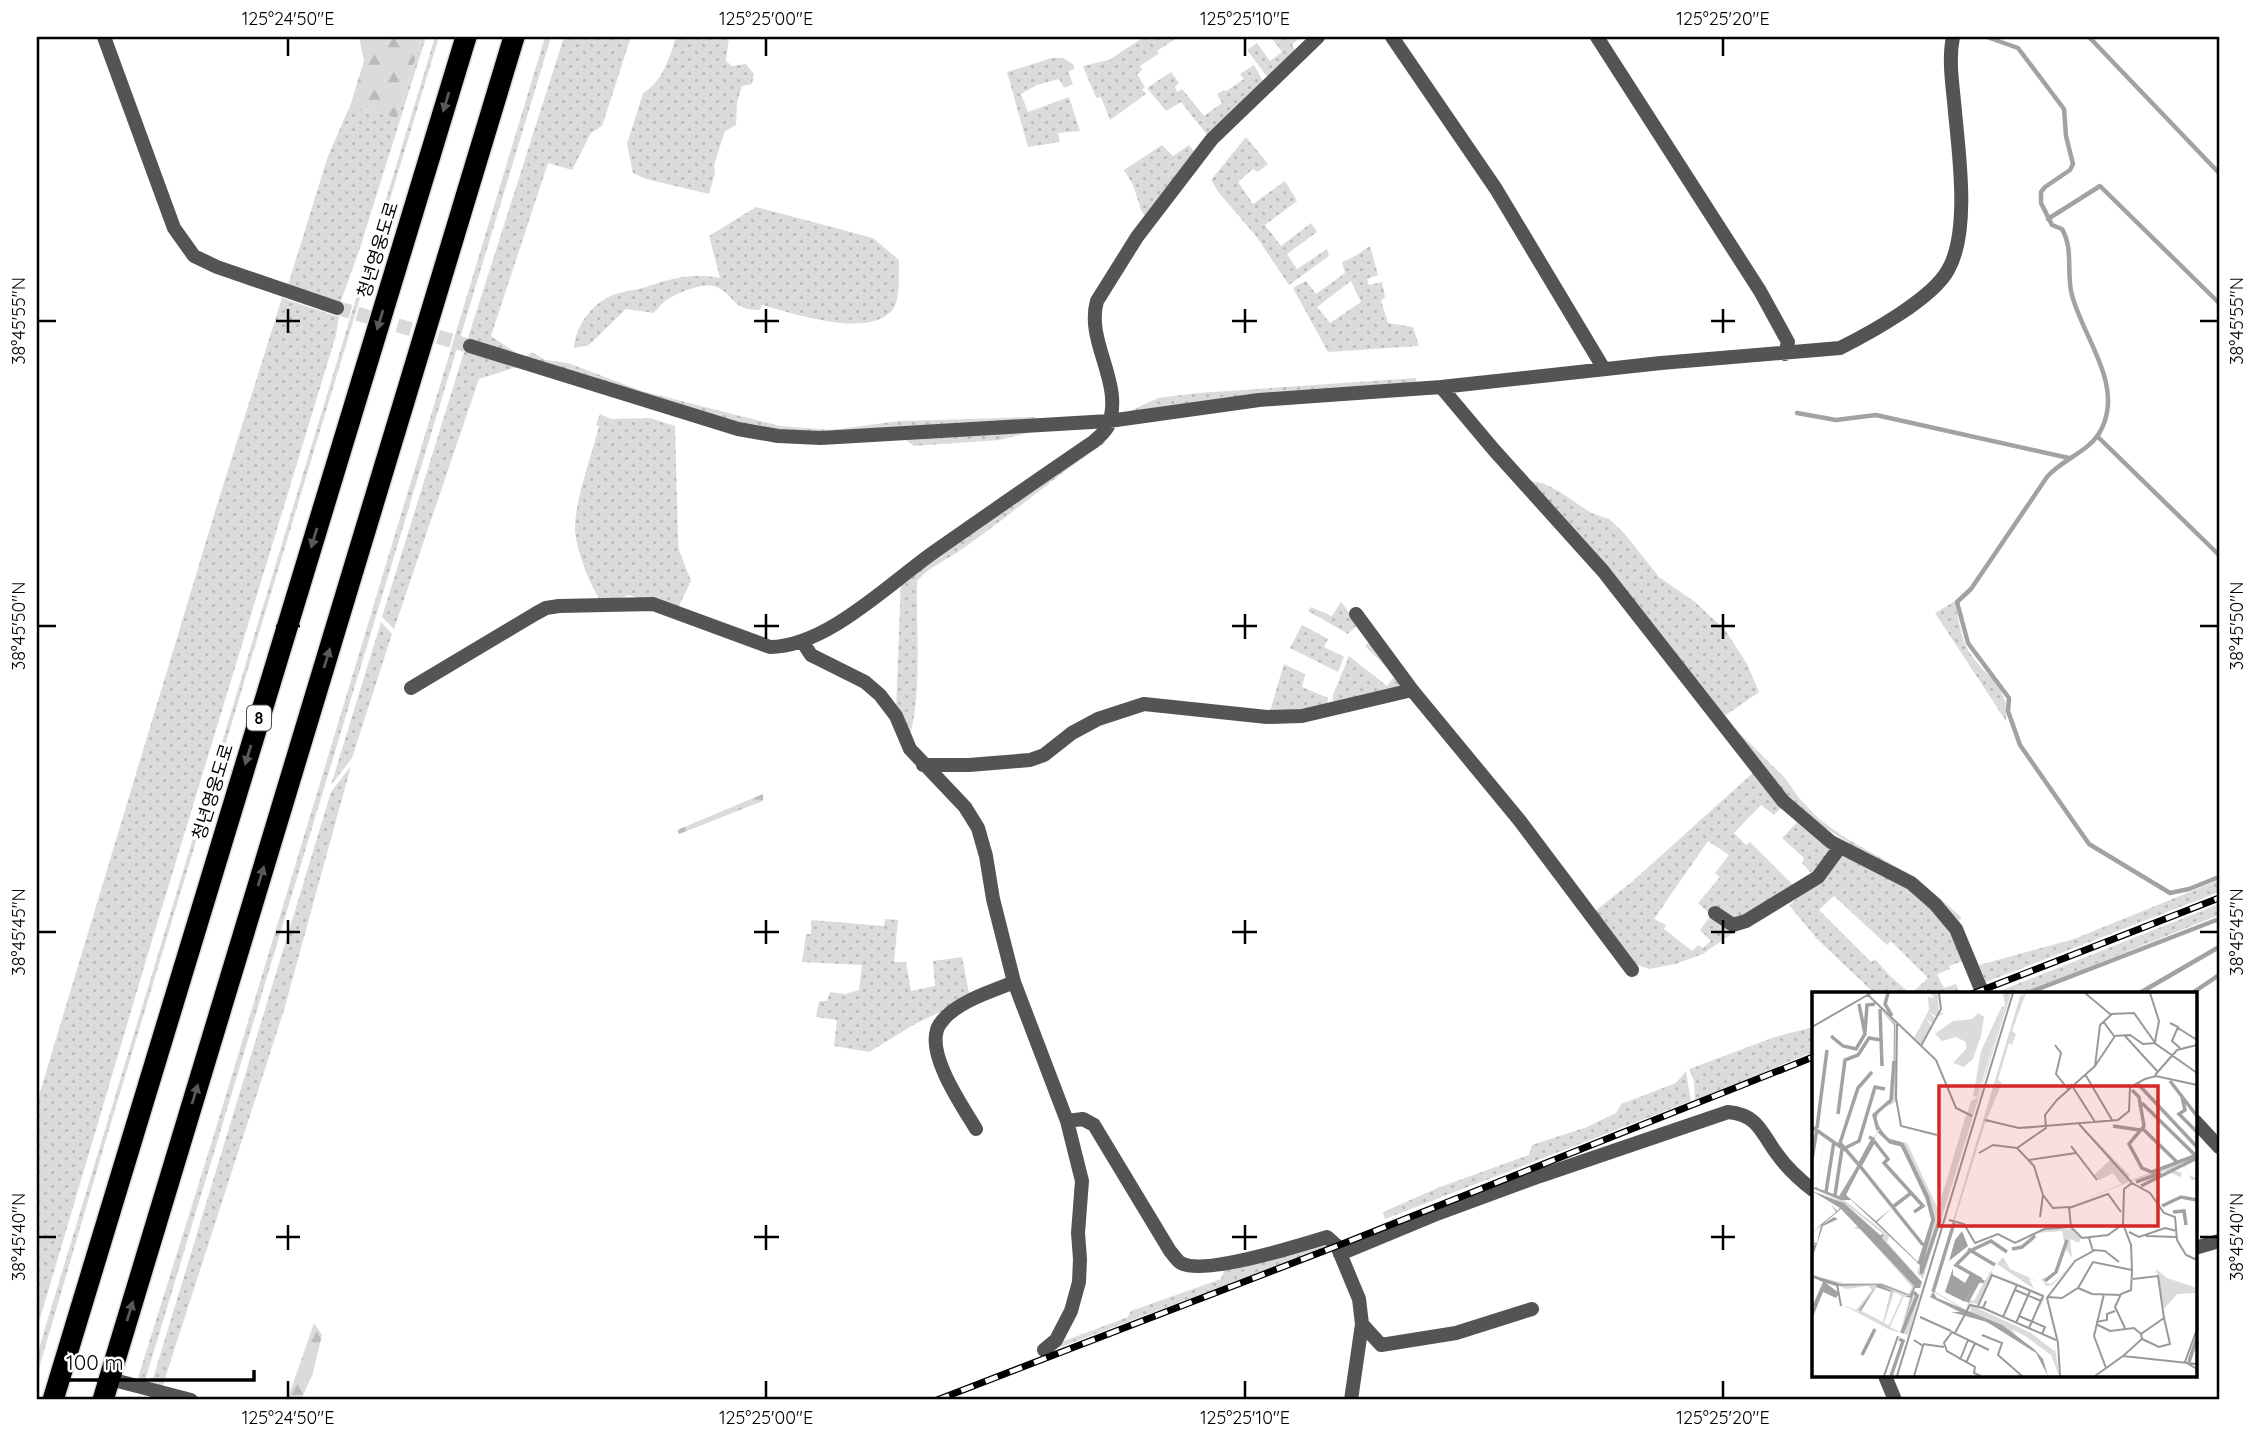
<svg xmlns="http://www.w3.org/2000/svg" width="2256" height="1437" font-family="Quicksand,'Noto Sans KR',sans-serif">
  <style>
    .grass { fill: url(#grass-dots); fill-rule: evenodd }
    .forest { fill: url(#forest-firs) }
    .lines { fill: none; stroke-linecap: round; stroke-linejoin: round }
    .stream { stroke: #a2a2a2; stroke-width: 4.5 }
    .street-tunnel { stroke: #d9d9d9; stroke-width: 14; stroke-dasharray: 14 7; stroke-linecap: butt }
    .highway-casing { stroke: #dbdbdb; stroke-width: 24 }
    .street { stroke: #545454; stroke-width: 14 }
    .highway { stroke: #000; stroke-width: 21 }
    .rail-casing { stroke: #000; stroke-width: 7 }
    .rail { stroke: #fff; stroke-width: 4.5; stroke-dasharray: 13; stroke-linecap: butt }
    .oneway { fill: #595959 }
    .ticks { fill: none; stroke: #000; stroke-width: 2.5 }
    .labels { text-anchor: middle; stroke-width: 6; stroke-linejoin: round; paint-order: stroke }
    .shield { fill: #fff; stroke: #4c4c4c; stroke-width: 2 }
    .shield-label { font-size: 16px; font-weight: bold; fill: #000 }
    .street-label { font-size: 18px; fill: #000; stroke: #fff }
    .inset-river { fill: none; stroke: #a2a2a2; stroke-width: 3.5 }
    .inset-road { fill: none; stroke: #999; stroke-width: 2 }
    .view { fill: #d62828; fill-opacity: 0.15; stroke: #d62828; stroke-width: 3.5 }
    .inset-edge { fill: none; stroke: #000; stroke-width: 3.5 }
    .neatline { fill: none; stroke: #000; stroke-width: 2.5 }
    .ticks-label { font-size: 18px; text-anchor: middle; fill: #000 }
  </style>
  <defs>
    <pattern id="grass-dots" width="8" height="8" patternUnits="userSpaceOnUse" patternTransform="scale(1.75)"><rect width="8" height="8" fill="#dbdbdb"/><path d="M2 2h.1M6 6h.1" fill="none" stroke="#bababa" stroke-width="1.8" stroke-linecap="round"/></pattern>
    <pattern id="forest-firs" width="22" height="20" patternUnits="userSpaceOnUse" patternTransform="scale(1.75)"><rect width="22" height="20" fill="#dbdbdb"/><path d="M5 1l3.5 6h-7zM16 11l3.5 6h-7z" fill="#bababa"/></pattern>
  </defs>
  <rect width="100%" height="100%" fill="#fff"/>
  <!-- grass -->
  <path class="grass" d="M422,37H426L360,248L340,304L288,285L328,156L350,106L397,118Z
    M435,37H439L107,1136L37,1375V1355Z
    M545,37H551L144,1384L137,1381L213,1138Z
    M564,37H631L602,126L591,133L572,170L548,163L491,336L524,358L532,352L545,360L568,363L642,391L780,426L832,430L899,421L1035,417V423L823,436L739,425L467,341Z
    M676,37H729L726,61L732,66L746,64L754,74L752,84L742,86L737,102L736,125L725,131L714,165L715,173L709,194L646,179L633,173L627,144L643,93C662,83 670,57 676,37Z
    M1144,37H1178L1157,51L1158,54L1140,66L1142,70L1137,74L1145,87L1142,90L1146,94L1110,120L1101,97L1096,98L1083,66L1109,60Z
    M1271,37H1300L1292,45L1297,52L1269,79L1247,50L1257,43L1270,61L1282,52Z
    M1052,58H1063L1073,64L1074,69L1068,72L1073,84L1064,88L1059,79L1037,85L1021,94L1028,112L1069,97L1080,131L1058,133L1060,142L1028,147L1007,72Z
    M1254,65L1264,83L1208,136L1181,102L1166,111L1147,88L1171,72L1179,83L1175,87L1177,92L1182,89L1204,116L1222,103L1217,94L1224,90L1226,91L1244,79L1240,74Z
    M1246,137L1268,164L1258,172L1253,169L1238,182L1253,204L1285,181L1297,201L1265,225L1281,246L1311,223L1317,232L1287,254L1297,269L1327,249L1329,256L1289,285L1256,236L1219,193L1211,180Z
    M1162,145L1173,156L1189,145L1196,154L1145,216L1141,210L1133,185L1124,170Z
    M756,207L873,238L899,260C898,275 901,297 893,309C870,340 792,313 762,305L760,310C731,310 737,297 717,287C705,281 676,293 665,301C661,304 657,309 654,313L626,309L589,345L574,348C575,328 590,306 609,297C619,291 634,291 646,287C672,278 692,273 720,278L709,236Z
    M1370,246L1378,275L1367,279L1369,285L1382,282L1385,297L1381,301L1388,323L1413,327L1419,346L1328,352L1293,288L1306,281L1316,294L1345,273L1342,262L1355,256ZM1351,281L1361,302L1330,323L1317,307Z
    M282,298L339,317L336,335L150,947L37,1329V1102L217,505Z
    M465,349L523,365L479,379L394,629L382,617Z
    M1416,378V385L1119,416L1158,398L1198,393Z
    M600,414L611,419L650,418L675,426L678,539L679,550L691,581L678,608L628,595L620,599L601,601C590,586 575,547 575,528C575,499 592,455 599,426L596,425Z
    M1048,428L999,440L914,446L903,438Z
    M1103,437L1105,443C1057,475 1013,513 965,547C949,559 930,566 917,581C916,626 922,693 910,735L896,713L901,579Z
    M1526,480L1543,483L1560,492L1591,513L1609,519L1624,533L1659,577L1695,602L1725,630L1747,664L1759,692L1723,717L1785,778L1799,798L1819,819L1844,837L1918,879L1961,917V919L1958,920C1911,872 1844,846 1792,804Z
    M1955,601C1958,617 1960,635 1968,650C1986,680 2009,681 2006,721L1935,613Z
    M1341,602L1358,624L1348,634L1308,611L1311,607L1332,616Z
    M381,622L392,634L352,758L331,785Z
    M1302,625L1328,639L1324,647L1344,657L1338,672L1290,648Z
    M1372,639L1409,689L1333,705V695L1349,656L1387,686L1395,676L1365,646Z
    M1284,664L1305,674L1302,687L1328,698L1327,706L1298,714L1270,711Z
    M351,766L284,1010L162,1388L151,1385L331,792Z
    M1756,770L1783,806L1774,815L1761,805L1734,833L1746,845L1750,842L1796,888L1703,954L1675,964L1650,969L1637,965L1594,912L1634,880ZM1708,841L1729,855L1715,873L1720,877L1698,903L1711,915L1700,930L1711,941L1703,948L1698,945L1692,951L1664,929L1666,925L1654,919Z
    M1799,820L1836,849L1812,874L1802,863L1804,858L1782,838Z
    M1843,853C1903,883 1937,894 1963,961L1949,966L1950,969L1937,974L1944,988L1956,984L1959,992L1954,994H1869L1872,991L1817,939L1789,905L1820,880ZM1834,896L1887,945L1891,941L1928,978L1911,994L1890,976L1875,959L1871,962L1819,910Z
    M2219,880V892L1986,982L1979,965L2074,939Z
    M2219,904V915L2021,994H1992Z
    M885,919L898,920L894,962H906L911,991L935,986L933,961L962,957L970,998L915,1024L869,1052L834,1046L837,1020L816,1017L819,1001H827L830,992L845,994L859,990L862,965L802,962L806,934H811V920L884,926Z
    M1813,1027V1052L1695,1100L1694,1081L1689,1069L1775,1037Z
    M1686,1071L1691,1101L1385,1219L1383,1212L1440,1187L1529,1155L1532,1145L1587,1127L1616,1113L1621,1104L1676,1083Z
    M1325,1241L1329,1246L1050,1351L1056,1344L1128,1317L1131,1311L1221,1279L1226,1266Z"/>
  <!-- forest -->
  <path class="forest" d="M359,37H422L397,118L350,106L364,61Z
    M763,794V801L679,834L677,830Z
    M314,1323L322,1335L313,1373L301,1400L288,1398Z"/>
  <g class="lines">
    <!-- stream -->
    <path class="stream" d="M1987,37L2018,48L2064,109L2066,136L2073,164L2070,170L2045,187L2041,192V203L2052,225L2062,229C2073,248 2067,269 2071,291C2080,334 2124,382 2102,428C2091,452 2063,458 2047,477L1971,589L1957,602L1968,643L2009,698L2008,711L2020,745L2089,844L2170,893L2189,889L2219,877
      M2089,37L2219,173
      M2048,219L2100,186L2219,303
      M1797,413L1836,420L1876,415L2069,458
      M2097,436L2219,555
      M2025,994L2219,919
      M2138,994L2219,947
      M2191,994L2219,975"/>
    <!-- street-tunnel -->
    <path class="street-tunnel" d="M337,308L470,346"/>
    <!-- highway casing -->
    <g class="highway-casing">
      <path id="highway" d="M53,1400L466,37
        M103,1400L514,37"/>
    </g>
    <!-- street -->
    <path class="street" d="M104,37L174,228L194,256L217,267L337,308
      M1392,37L1496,189L1604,369
      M1597,37L1760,291L1788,342L1785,354
      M470,346L738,429L778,436L821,438L1109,421L1259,400L1441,387L1661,363L1840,348C1870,333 1932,299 1948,270C1970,232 1959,155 1955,112C1953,87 1948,61 1953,37
      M1441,387L1494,450L1603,571L1783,801L1831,842L1911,883L1935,904L1956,929L1983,994
      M1356,614L1412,690L1520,821L1632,970
      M802,641L811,655L865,682L880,695L896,716L910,749L965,807L978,828L986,856L993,899L1014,982L1067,1121L1083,1119L1094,1125L1170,1251C1173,1254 1177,1261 1181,1263C1203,1276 1301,1245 1327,1237L1337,1246L1359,1299L1362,1324L1351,1400
      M411,688L535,614L546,608L559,606L653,604L770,647C826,647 890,583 934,552C987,515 1040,478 1093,442C1098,438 1105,432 1108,426C1125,384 1085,342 1097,301L1137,237L1212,139L1318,37
      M923,765H969L1030,760L1044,755L1072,733L1098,719L1144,704L1267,717L1302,716L1412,690
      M1715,913L1733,925L1746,921L1818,877L1840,847
      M2195,1121L2219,1147
      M976,1129C963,1107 928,1057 937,1030C938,1025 946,1016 950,1013C968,998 993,991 1014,982
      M2195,1248L2219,1241
      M1340,1254L1434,1215L1540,1176L1728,1112C1759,1115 1761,1133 1777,1154C1787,1168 1800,1180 1813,1190
      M1362,1324L1381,1345L1456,1333L1532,1309
      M1044,1350L1056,1340L1071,1311L1079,1282L1080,1259L1078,1233L1082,1181L1067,1121
      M1885,1376L1895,1400
      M110,1379L191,1400"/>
    <!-- highway -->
    <use href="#highway" class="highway"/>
    <!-- rail casing -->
    <g class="rail-casing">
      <path id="rail" d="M1972,994L2219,898
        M937,1400L1337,1246L1813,1057"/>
    </g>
    <!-- rail -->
    <use href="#rail" class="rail"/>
  </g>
  <!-- one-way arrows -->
  <defs><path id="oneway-solid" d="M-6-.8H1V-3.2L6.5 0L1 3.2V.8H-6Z" transform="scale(1.75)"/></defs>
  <g class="oneway">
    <use href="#oneway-solid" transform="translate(446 102) rotate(107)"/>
    <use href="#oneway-solid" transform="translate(380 320) rotate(107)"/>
    <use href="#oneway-solid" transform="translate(314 538) rotate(107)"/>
    <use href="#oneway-solid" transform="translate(327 658) rotate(-73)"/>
    <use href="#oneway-solid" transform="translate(248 755) rotate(107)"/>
    <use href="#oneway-solid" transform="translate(261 876) rotate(-73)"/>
    <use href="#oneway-solid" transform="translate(195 1094) rotate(-73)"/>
    <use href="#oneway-solid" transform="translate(130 1311) rotate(-73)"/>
  </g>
  <!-- ticks -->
  <path class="ticks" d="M288,38V56M766,38V56M1245,38V56M1723,38V56M288,309V333M766,309V333M1245,309V333M1723,309V333M38,321H56M276,321H300M754,321H779M1232,321H1257M1711,321H1735M2200,321H2218M288,614V639M766,614V639M1245,614V639M1723,614V639M38,626H56M276,626H300M754,626H779M1232,626H1257M1711,626H1735M2200,626H2218M288,920V944M766,920V944M1245,920V944M1723,920V944M38,932H56M276,932H300M754,932H779M1232,932H1257M1711,932H1735M2200,932H2218M288,1225V1250M766,1225V1250M1245,1225V1250M1723,1225V1250M38,1237H56M276,1237H300M754,1237H779M1232,1237H1257M1711,1237H1735M2200,1237H2218M288,1381V1398M766,1381V1398M1245,1381V1398M1723,1381V1398"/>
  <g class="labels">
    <!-- shield labels -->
    <rect class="shield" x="247" y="705.5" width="24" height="25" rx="5"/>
    <g class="shield-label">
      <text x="259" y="724">8</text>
    </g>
    <!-- street labels -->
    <g class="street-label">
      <text transform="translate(378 250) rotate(-73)" y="6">청년영웅도로</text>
      <text transform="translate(213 792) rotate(-73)" y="6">청년영웅도로</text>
    </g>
  </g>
  <!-- overview -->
  <g transform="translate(1812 992)">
    <rect width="385" height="385" fill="#fff"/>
    <path d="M118,1H126L127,21H133L125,25L116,20L123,26L120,32L114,26L119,34L109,53L102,46L117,18L116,5L123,6ZM191,1H199L111,287L105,281L121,226L90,153L78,150L66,140L31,207L77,244L75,250L110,290L70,246L71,242L32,211L0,196L30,207L66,138L62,122L79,106L82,34L65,13L84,31V110L69,117L64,128L75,147L95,151L126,217L154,123L160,124L155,122L159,109L166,105L193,15ZM209,1V4L214,1L200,39L204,42L200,53L197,51L186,88L190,91L175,127L203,135L234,134L216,137L199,135L178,129L173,131L121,298L154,318L157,307L162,309L172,290L144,273L173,289L178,280L198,257L210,255L225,240L233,237H260L269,245L267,251L258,247L260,266L255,258L246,271L245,279L242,283L232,290L239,292L257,276L240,293L234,294L229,287L241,283L246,270L254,259L250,239L225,241L219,250L210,256L198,257L191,265L198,277L230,291L217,286L222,297L185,272L179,280L232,303V307L227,318L231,304L181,281L166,312L159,311L154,319L120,299ZM277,141L317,183V190L261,212L309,192L301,181L287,188L282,183L298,168ZM385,163L373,173L376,183L385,186L384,189L382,190L384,188H379L372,173L361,178L370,181L369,185L353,179L323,190L343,181L320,189L319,188ZM37,223L103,294L101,301L108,302L96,343L76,337L29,312L44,318L60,298L56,294L34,297L14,288L0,325L12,290L1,286L0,283L31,291H70L97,302L100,295L49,237H42L46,233ZM64,294L80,299L71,330L48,318ZM82,300L90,304L77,333L72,331ZM92,304L98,305L88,340L78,335ZM159,313L219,341L244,360L242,348L247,384L239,363L213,344L199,337L207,347L158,322Z" fill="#dbdbdb" fill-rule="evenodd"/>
    <path d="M190,14L193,15L165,105L161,104L169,59Z" fill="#dbdbdb"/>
    <path d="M166,21L172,25L169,44L161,67L152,75L141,71L154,57V50L144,45L130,49L123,42L141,29L160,27ZM344,277L355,286L385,296L384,301L365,302L352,317Z" fill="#dbdbdb"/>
    <path d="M73,21L83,32L82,100L79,111L67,117L63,129L75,146L89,150L92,152L117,204L123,227L108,283V273L39,208H29L0,196L5,195L23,68L5,196L27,204L46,173L28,206L48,175L34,203L64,229L80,216L65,230L108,272L122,228L116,205L92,153L73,146L62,129L66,117L78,110L82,100V32ZM0,199L32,211L68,243L72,242L70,246L110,290L108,296H103L89,342L99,306L92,304L86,318L92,304H98L68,293L80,299L71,330L79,300L64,295L49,319L47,318L65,293L24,294L14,291L27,301L24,306L11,300L0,327V315L11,290L0,285L29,292H70L98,303L102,294L29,217L10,233L22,225L26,227L11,234L0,267V252L4,253L1,250L5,251L9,233L1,241L8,233L24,220L19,212L25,219L28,216ZM150,239L156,254L137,269L143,248ZM141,276V283L153,291L158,282L166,287L153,310L133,300ZM121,300L125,306L190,333L222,357L231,367L236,384L224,361L175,330L139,320H148L118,305Z" fill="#a2a2a2"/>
    <path class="inset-river" d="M76,1L73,12L80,24M68,17L70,74M53,40L55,13L63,12M19,44L31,54L44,57L53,42L47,12M358,89L385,124M326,92L385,155M320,98L327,105L332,134L317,152L330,176L340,180L385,163M370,105L373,118L367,122L385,140M327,115L331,112L383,163M26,122L33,68L46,63L57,46L69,48M301,134L328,138M0,135L33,158M5,136L15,58M331,137L365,170M66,138L62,123L79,108L82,69M67,139L78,150L90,153L115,205L121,228L107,272M57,145L61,147L47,173L28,151L46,96L60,80M62,149L48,174L111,253M62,149L76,167L72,171L111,214L102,220M33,156L47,149L63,95L73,97M0,167L5,137M324,190L349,181M329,194L385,166M14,200L22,149M23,203L30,157M31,204L47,174M82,214L99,201M350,214L369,205L385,208M361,220L372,219L374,233M156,257L183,273M200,257L210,255L223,244M109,282L128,227M170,288L144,273L158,259L179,249L195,260M233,289L244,280L255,248M121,300L142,231M155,310L167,288L172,290M90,341L105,304L102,300M50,363L63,337M377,370L385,345M79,384L91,349L87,347"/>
    <path class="inset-road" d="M273,1L298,22L322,21L344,52L385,81M338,1L347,29L343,50M56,3L124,68L144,116L160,124M291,29L302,44L318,43L331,52L344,51M358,31L366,35L360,49L368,56M85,32L84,106L89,134L125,143M0,35L59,1M366,36L385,48M313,44L346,80M243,53L249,61L244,82L256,97M109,54L129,17L127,1M283,74L303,44M273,82L300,128M343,83L365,58L385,53M259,92L283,130M173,128L207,136L306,128L317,119L318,95L333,87L344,84L385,93M267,132L320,191L338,201L352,221L363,225L365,248L374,263L385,268M259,154L285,188M205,156L222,174L231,203L241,216L257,215L259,235M167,161L181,153L205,156L234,136L233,123L245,108L283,74L288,33L300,22M217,168L264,161M257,216L296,202L309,220M228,225L231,203M137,228L152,232L163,251L186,242L203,251L232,237L259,235L270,246L296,243L311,232L312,197L320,191M317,240L327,245L353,236L365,239M334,244L364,245M282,258L293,259L307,270M0,284L25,292L29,314M266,296L281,270L320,278L319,253L311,232M203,298L229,309M292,302L282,344L294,376M235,305L250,306L266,296L280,302L309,303M166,314L180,283L205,293L231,304L217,336M171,316L244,348M207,324L233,335L230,342M108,325L139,339M191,325L205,293M284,330L295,328V322L303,319M204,331L218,299M284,332L298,339L322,336L329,342M313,336L303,315L309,302L319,298L320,279M385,337L373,370L385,377M143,341L158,313L171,316L174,309M170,343L190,351L186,363L210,384M330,347L347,355L358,352L352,326M102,348L111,354L102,384M111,352L132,355M311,364L330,347L329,342L352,326L346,284L321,287M148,368L156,348M154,371L163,351M72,384L86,344M85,384L201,1M169,384L162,381L163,375L135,359L132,351L140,340L177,358M248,384L246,351L235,306L263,269L281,259L277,246M283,384L311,364L385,372"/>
    <path class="view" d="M127,94H346V234H127Z"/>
    <rect width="385" height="385" class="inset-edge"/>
  </g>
  <!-- border -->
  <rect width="2256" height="1437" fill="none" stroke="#ffffff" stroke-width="77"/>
  <!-- scale -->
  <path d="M56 1370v10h198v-10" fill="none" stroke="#000000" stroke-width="3.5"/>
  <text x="66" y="1370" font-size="21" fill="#000000" stroke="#ffffff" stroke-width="5" paint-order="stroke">100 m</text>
  <rect x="38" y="38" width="2180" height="1360" class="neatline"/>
  <g class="ticks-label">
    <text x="288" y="25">125°24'50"E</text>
    <text x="766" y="25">125°25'00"E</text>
    <text x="1245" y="25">125°25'10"E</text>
    <text x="1723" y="25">125°25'20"E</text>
    <text transform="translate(19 321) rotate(-90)" y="6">38°45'55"N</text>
    <text transform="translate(2237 321) rotate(-90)" y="6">38°45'55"N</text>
    <text transform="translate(19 626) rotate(-90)" y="6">38°45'50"N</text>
    <text transform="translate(2237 626) rotate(-90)" y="6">38°45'50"N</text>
    <text transform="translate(19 932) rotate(-90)" y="6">38°45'45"N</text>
    <text transform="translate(2237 932) rotate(-90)" y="6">38°45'45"N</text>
    <text transform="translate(19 1237) rotate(-90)" y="6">38°45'40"N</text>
    <text transform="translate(2237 1237) rotate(-90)" y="6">38°45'40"N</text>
    <text x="288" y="1424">125°24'50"E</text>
    <text x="766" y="1424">125°25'00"E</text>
    <text x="1245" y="1424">125°25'10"E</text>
    <text x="1723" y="1424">125°25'20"E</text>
  </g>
</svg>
